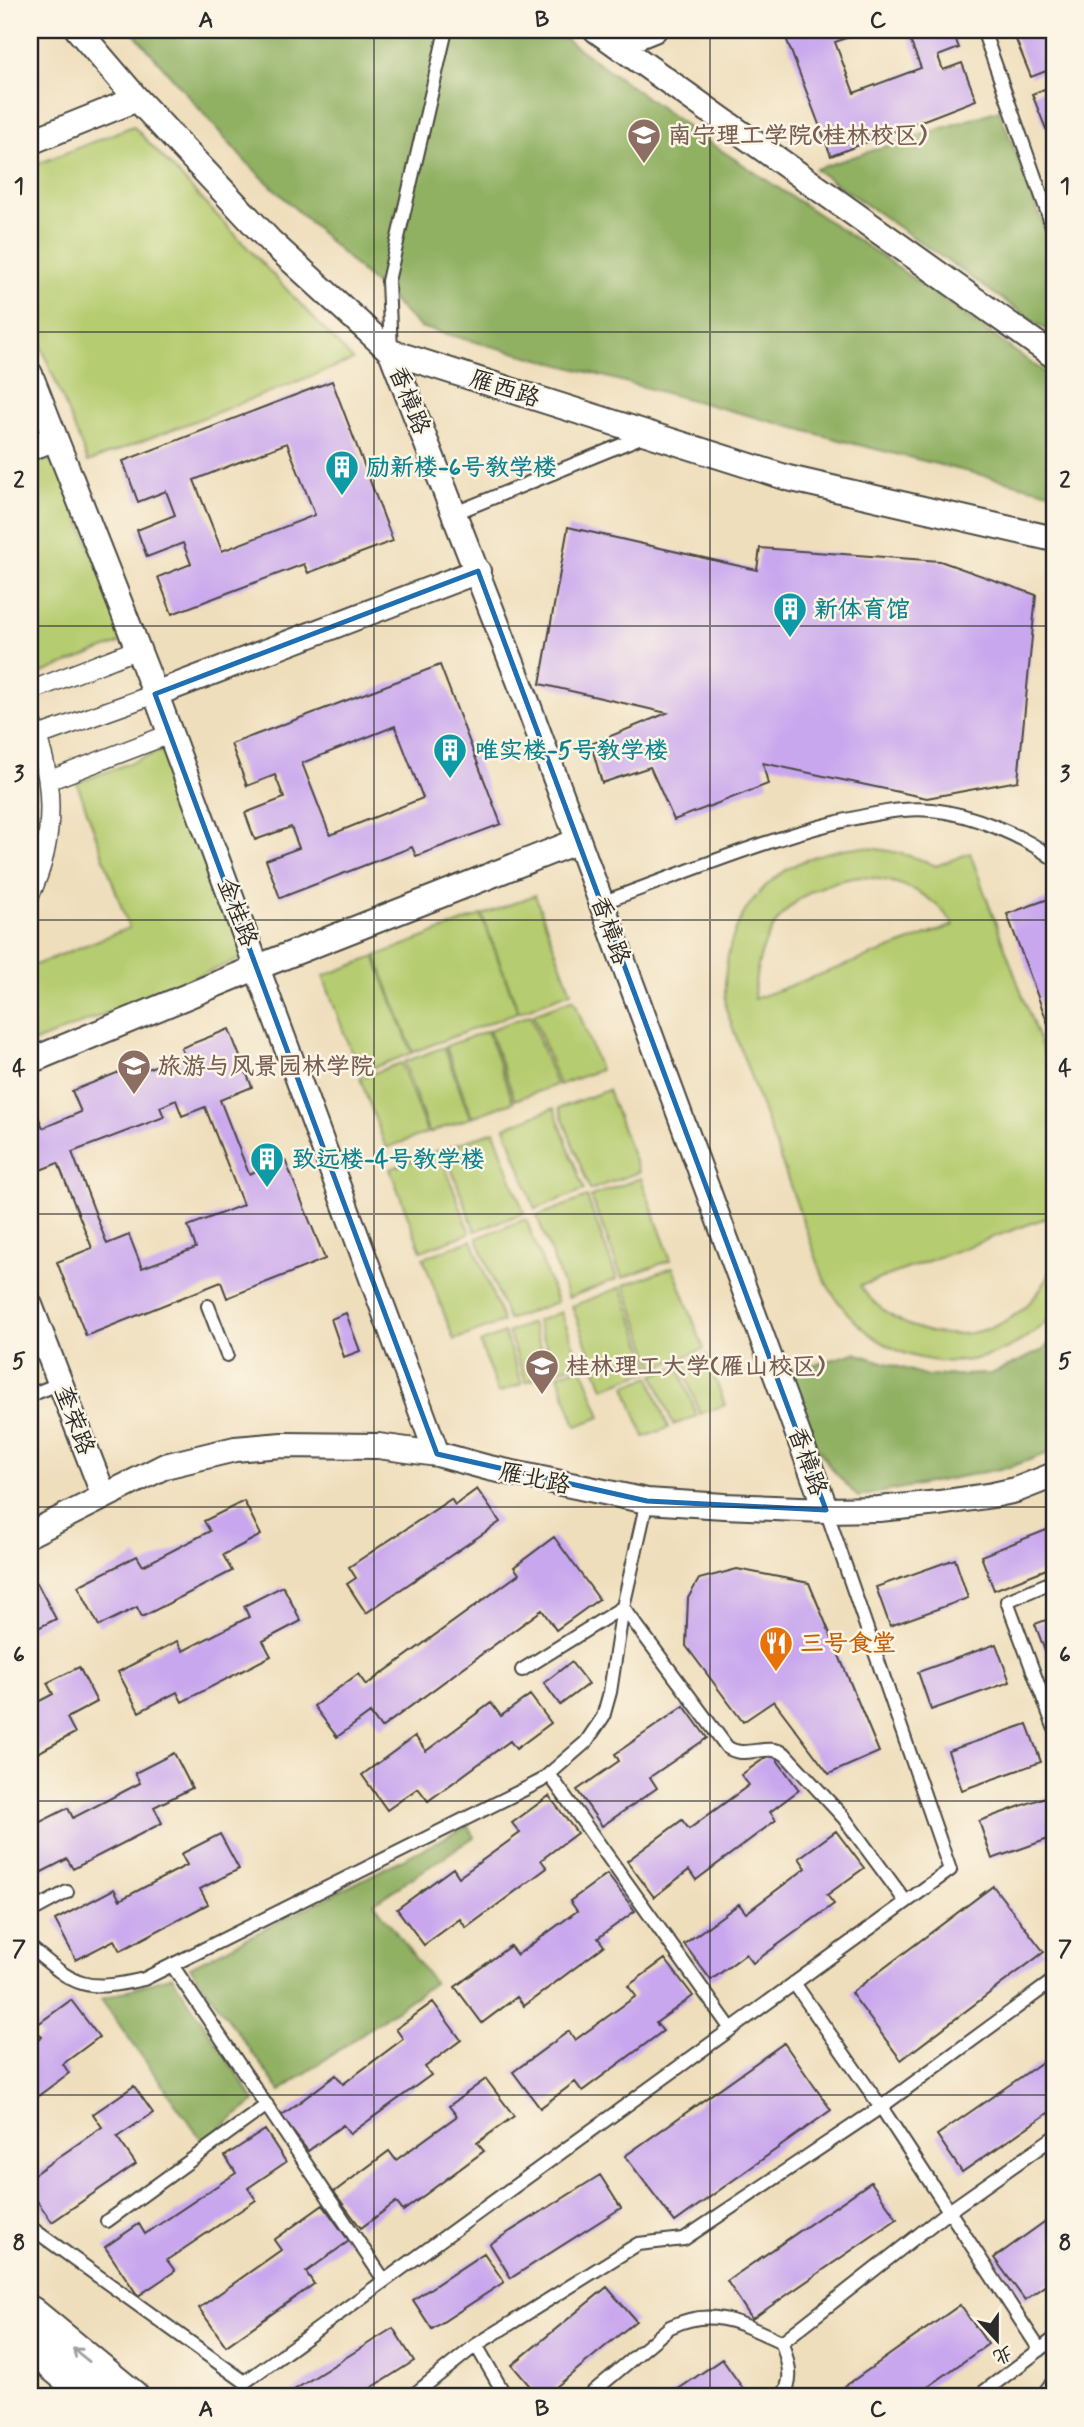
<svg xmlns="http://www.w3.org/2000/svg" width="1084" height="2427" font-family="Mynerve,'LXGW WenKai TC',sans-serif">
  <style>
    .green { fill: #b6cc70; stroke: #707c4e; stroke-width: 2; fill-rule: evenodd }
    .forest { fill: #90b062; stroke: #5e6e46; stroke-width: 2 }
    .building { fill: #c9a7ee; fill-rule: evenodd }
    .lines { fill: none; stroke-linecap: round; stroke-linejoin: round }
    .service-casing { stroke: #484641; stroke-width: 16 }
    .pedestrian-casing { stroke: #484641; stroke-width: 21 }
    .minor-casing { stroke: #484641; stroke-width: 28 }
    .secondary-casing { stroke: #484641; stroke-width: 37 }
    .service { stroke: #fff; stroke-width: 12 }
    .pedestrian { stroke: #fff; stroke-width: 18 }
    .minor { stroke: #fff; stroke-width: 24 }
    .secondary { stroke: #fff; stroke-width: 33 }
    .oneway { stroke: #a0a0a0 }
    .marked { fill: none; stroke: #1f6fb2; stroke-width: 5; stroke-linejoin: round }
    .grid { fill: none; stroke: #2b2b2b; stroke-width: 2; stroke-opacity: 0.55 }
    .labels { text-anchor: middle; stroke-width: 5; stroke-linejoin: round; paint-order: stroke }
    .education-label { font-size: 24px; font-weight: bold; fill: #785e54; stroke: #fcf5e5; text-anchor: start }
    .street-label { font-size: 24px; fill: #2b2b2b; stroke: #fcf5e5 }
    .culture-label { font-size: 24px; font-weight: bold; fill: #0d838f; stroke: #fcf5e5; text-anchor: start }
    .food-label { font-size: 24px; font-weight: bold; fill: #c56008; stroke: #fcf5e5; text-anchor: start }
    .neatline { fill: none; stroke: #2b2b2b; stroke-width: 2.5 }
    .grid-label { font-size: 23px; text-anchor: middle; font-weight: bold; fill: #2b2b2b }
  </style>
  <rect width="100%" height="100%" fill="#fcf5e5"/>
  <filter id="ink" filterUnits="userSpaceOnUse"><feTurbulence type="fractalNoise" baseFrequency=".0143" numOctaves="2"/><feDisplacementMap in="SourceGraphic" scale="14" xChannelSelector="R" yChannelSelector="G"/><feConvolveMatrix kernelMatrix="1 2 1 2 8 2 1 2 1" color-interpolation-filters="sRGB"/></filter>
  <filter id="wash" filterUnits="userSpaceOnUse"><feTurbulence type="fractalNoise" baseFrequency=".00686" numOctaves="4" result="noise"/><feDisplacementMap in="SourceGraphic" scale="28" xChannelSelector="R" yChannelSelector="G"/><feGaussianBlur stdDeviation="1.57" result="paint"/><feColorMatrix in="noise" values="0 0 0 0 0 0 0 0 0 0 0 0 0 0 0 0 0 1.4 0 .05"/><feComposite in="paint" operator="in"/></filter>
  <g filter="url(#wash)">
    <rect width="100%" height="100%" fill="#efdebc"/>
    <!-- green -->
    <path class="green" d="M133,126L353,360L88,462L30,318V167Z
      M31,458L56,461L127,640L32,677L30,671Z
      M169,748L245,957L30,1044V967L129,928L77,783Z
      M858,847C886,849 911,854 936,866L970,853L1054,1081V1215L860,1286C913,1358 1025,1349 1054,1261V1314C980,1391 873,1371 824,1279L726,1009C717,919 768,856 858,847ZM860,877C899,879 932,892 954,925L754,999C756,930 791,886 860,877Z
      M535,895L571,992L519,1012L482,915Z
      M481,915L518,1012L413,1052L376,956Z
      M375,957L412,1053L359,1073L323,976Z
      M574,999L600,1070L559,1085L533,1014Z
      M530,1015L556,1085L515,1100L489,1030Z
      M487,1031L513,1102L472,1117L446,1046Z
      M444,1047L470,1118L429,1133L404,1062Z
      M401,1063L427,1133L386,1148L360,1078Z
      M608,1090L639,1172L590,1190L559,1108Z
      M554,1108L584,1190L535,1209L505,1127Z
      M494,1131L524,1213L475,1231L444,1149Z
      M439,1150L470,1233L421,1251L390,1169Z
      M641,1178L671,1260L622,1278L591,1196Z
      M587,1197L617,1279L568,1298L537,1216Z
      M526,1219L557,1302L508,1320L477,1238Z
      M472,1240L503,1322L454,1340L423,1258Z
      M673,1267L704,1349L655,1368L624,1285Z
      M621,1287L652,1370L603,1388L572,1306Z
      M561,1312L580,1362L556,1371L537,1321Z
      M532,1323L550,1373L526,1382L508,1332Z
      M504,1333L522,1384L498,1393L480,1343Z
      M706,1355L725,1405L700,1414L682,1364Z
      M582,1366L601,1417L576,1426L558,1375Z
      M678,1366L697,1416L673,1425L654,1375Z
      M650,1377L668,1428L644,1437L625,1386Z"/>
    <!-- forest -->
    <path class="forest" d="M131,30H553L704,139L880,255L1054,379V493L851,443L420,327L243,159Z
      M999,110L1054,253V335L815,169Z
      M1054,1339V1451L1010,1467L858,1497L830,1467L801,1421L785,1373L855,1353L927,1376L991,1374L1041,1351Z
      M468,1826L474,1837L374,1903L434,1983L280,2091L190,1967Z
      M172,1976L255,2101L203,2142L101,1999Z"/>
    <g id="blocks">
      <!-- building -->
      <path class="building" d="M783,30H867L835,42L854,93L921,68L906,30H952L959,48L938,56L943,70L962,63L976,100L831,156Z
        M1027,30H1054V126L1046,129L1032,94L1052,86L1046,71L1031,77L1014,35Z
        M332,381L393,541L308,573L304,564L172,614L158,577L191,564L183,543L147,557L137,530L175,515L166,491L138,502L123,461ZM287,443L315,515L222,551L194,480Z
        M568,527L757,570L760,548L940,561L1036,595L1018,781L927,798L763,763L768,784L674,820L650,767L602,783L591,744L667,713L540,684Z
        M440,665L501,824L416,856L412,847L280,898L266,860L299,848L291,827L255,840L245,813L284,798L275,775L247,786L231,744ZM395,726L423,798L330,835L302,763Z
        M1054,897V1040L1007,914Z
        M229,1029L252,1087L220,1100L249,1174L285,1160L325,1259L227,1298L221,1282L86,1336L57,1262L92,1248L58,1163L30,1174V1112L35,1110L43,1128L81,1112L72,1091L139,1064L142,1071L184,1055L181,1048ZM176,1100L182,1116L205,1107L243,1205L188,1226L196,1248L142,1268L129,1235L107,1244L72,1152L164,1117L160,1107Z
        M346,1313L360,1351L344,1357L331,1319Z
        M477,1489L500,1522L366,1613L347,1584L356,1578L349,1567L451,1499L455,1505Z
        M244,1501L261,1535L223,1555L232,1571L142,1617L137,1607L99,1626L78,1586L137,1556L143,1566L210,1531L204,1521Z
        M1054,1527V1566L994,1590L981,1556Z
        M554,1537L599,1599L556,1630L542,1610L381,1728L370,1713L337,1737L314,1706L358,1674L366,1685L519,1574L514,1567Z
        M955,1559L968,1598L890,1626L876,1587Z
        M737,1569L809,1583L879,1752L829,1774L774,1701L743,1722L686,1646L688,1598L699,1579Z
        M37,1583L56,1619L30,1632V1587Z
        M283,1586L301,1621L263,1641L271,1656L182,1702L177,1692L139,1712L118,1672L177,1641L183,1651L249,1617L244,1606Z
        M1054,1617V1660L1049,1662L1035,1624Z
        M996,1644L1010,1682L931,1710L918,1672Z
        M571,1662L588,1684L560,1705L544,1683Z
        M79,1667L97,1702L67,1718L75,1733L30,1757V1706L53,1694L47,1683Z
        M530,1695L551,1723L516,1749L510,1741L428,1801L418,1788L387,1810L362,1775L415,1736L426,1751L491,1703L501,1716Z
        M684,1706L707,1738L650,1777L657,1788L602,1826L577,1790L619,1761L615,1754Z
        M1027,1724L1041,1762L962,1790L948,1751Z
        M174,1753L192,1788L154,1807L162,1823L73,1869L67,1859L30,1878V1827L68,1808L73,1818L140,1783L135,1773Z
        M772,1753L799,1790L770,1812L776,1820L696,1880L689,1870L654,1897L627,1861L682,1820L689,1829L749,1785L741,1775Z
        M1054,1794V1837L992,1859L979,1821Z
        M549,1796L577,1833L541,1860L547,1868L466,1928L460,1919L424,1945L397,1909L453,1868L459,1877L520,1833L512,1823Z
        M836,1831L864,1868L827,1895L834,1904L753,1963L746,1954L711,1980L684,1944L739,1904L746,1913L806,1868L799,1858Z
        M220,1834L239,1869L200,1889L208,1904L120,1951L114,1940L76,1960L55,1920L114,1889L120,1900L187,1865L181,1854Z
        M607,1874L635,1911L598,1938L604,1946L524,2006L517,1997L482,2023L455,1987L510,1946L517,1955L577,1911L570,1901Z
        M993,1886L1044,1952L901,2060L851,1993Z
        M665,1959L693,1996L656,2023L663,2031L582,2091L575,2082L540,2108L513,2072L569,2031L575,2040L636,1996L628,1986Z
        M71,2000L99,2037L63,2064L69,2073L30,2102V2046L42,2037L34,2027Z
        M433,2002L461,2040L425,2067L431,2075L350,2134L343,2125L308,2151L281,2116L336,2075L343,2084L403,2039L396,2029Z
        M784,2043L831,2110L675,2222L625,2156Z
        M1054,2054V2109L962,2172L937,2135Z
        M486,2079L514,2116L477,2143L484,2151L403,2211L396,2202L361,2228L334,2192L389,2151L396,2160L457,2116L449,2106Z
        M134,2086L153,2113L117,2137L136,2164L52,2222L30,2191V2177L102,2127L93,2114Z
        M265,2130L286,2162L248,2188L256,2200L167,2260L175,2271L138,2296L105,2247L139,2224L145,2234L236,2173L225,2156Z
        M600,2175L621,2208L511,2278L490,2244Z
        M871,2182L897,2219L752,2319L727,2281Z
        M323,2205L349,2241L306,2272L314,2284L226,2346L199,2308L281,2250L274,2240Z
        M1054,2215V2279L1025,2300L994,2258Z
        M484,2253L504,2282L432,2329L413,2300Z
        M607,2287L636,2321L544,2397H539L512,2365Z
        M960,2305L988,2344L914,2397H841L837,2392Z
        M393,2328L414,2361L357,2397H283Z
        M722,2359L749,2397H667Z"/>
    </g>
  </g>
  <g filter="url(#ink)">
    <use href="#blocks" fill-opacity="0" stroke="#484641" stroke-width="2"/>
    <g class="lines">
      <!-- service casing -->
      <g class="service-casing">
        <path id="service" d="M983,30L1054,231
          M391,351L388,281L446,30
          M455,513L646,435
          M601,903C679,875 757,842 838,822C868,815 901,807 932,810C972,814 1022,835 1054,859
          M208,1306L227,1355
          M33,1394L61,1383
          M1054,1581L1007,1601L1054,1727
          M522,1670L623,1607L727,1747C744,1760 767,1742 785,1754L844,1818L906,1902
          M549,1774L731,2029
          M30,1912L67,1892
          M30,1947C76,1986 83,1993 144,1979L541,1781L586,1742L603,1717L610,1692L623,1607L647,1501
          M172,1965L384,2280
          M794,1983L881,2107L1040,2350
          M107,2221L267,2105
          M30,2227L245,2382L950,1870L826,1510
          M476,2345L506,2397
          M411,2397L476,2345L638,2244L684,2239L881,2107L1054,1980
          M587,2397L670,2327C714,2306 741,2324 782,2342
          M781,2397C796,2380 787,2362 782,2342L949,2211L1054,2137
          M977,2397L1054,2339"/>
      </g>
      <!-- pedestrian casing -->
      <g class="pedestrian-casing">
        <path id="pedestrian" d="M30,691L138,649
          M30,719C55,774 57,839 30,895
          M38,736L155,694
          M50,780L170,734"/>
      </g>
      <!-- minor casing -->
      <g class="minor-casing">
        <path id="minor" d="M78,30L137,99L270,241L391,352L788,478L1054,539
          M596,30L1054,356
          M617,45L654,30
          M30,142L137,99
          M391,352L526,699L826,1510
          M30,374L159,703L437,1454
          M30,448L55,438
          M155,694L478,571
          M30,1061L258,967L578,841
          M30,1305L104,1496
          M30,1534L165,1466L235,1449L282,1445L378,1446L437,1454L489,1468L647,1501L724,1506L826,1510L879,1509L939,1503L993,1495L1016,1490L1054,1475
          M1049,2397L1054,2390"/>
      </g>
      <!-- secondary casing -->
      <g class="secondary-casing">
        <path id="secondary" d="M30,2313L132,2397
          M30,2345L93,2397"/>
      </g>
      <!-- service -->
      <use href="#service" class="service"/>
      <!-- pedestrian -->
      <use href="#pedestrian" class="pedestrian"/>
      <!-- minor -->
      <use href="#minor" class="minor"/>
      <!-- secondary -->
      <use href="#secondary" class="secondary"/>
    </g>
    <!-- one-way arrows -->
    <defs><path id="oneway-shaft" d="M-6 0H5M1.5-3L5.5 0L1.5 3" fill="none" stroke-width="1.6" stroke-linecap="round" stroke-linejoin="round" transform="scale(1.75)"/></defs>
    <use class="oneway" href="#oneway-shaft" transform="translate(81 2355) rotate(-141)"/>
  </g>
  <!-- marked area -->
  <path class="marked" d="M478,571L826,1510L647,1501L437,1454L155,694Z"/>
  <!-- grid -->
  <path class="grid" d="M374,30V2397M710,30V2397M30,332H1054M30,626H1054M30,920H1054M30,1214H1054M30,1507H1054M30,1801H1054M30,2095H1054"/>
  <!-- icons -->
  <defs>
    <g id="university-pin" transform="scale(1.75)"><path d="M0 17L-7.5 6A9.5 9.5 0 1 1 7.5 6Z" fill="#8d6e63" stroke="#fcf5e5"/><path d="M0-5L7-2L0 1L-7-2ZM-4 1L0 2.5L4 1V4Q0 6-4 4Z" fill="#fff"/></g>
    <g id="building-pin" transform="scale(1.75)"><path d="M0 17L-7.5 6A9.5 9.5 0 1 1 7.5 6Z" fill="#0f9aa8" stroke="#fcf5e5"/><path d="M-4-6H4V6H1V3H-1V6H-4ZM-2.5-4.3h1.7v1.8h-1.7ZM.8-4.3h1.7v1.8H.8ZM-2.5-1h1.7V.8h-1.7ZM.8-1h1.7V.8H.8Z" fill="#fff"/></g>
    <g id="restaurant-pin" transform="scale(1.75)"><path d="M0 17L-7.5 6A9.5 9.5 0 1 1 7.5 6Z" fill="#e8710a" stroke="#fcf5e5"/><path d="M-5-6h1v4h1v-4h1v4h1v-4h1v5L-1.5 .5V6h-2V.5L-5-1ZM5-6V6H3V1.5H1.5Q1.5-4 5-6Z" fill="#fff"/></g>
  </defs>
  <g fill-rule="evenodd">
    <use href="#university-pin" x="644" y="135"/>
    <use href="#building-pin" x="342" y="467"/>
    <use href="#building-pin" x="790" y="609"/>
    <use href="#building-pin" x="450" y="750"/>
    <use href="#university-pin" x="134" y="1066"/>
    <use href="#building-pin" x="267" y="1159"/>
    <use href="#university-pin" x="542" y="1366"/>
    <use href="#restaurant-pin" x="776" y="1643"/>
  </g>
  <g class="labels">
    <!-- education labels -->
    <g class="education-label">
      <text x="668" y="143">南宁理工学院(桂林校区)</text>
      <text x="158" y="1074">旅游与风景园林学院</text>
      <text x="566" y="1374">桂林理工大学(雁山校区)</text>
    </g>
    <!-- street labels -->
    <g class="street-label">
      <text transform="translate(505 388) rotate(18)" y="8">雁西路</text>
      <text transform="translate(410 400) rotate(68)" y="8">香樟路</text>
      <text transform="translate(238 912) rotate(69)" y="8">金桂路</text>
      <text transform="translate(611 930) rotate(70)" y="8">香樟路</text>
      <text transform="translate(75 1420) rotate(69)" y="8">奎荣路</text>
      <text transform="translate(808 1461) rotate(70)" y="8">香樟路</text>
      <text transform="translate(535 1478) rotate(12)" y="8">雁北路</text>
    </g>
    <!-- culture labels -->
    <g class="culture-label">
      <text x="366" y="475">励新楼-6号教学楼</text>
      <text x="814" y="617">新体育馆</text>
      <text x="475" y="758">唯实楼-5号教学楼</text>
      <text x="292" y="1167">致远楼-4号教学楼</text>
    </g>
    <!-- food labels -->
    <g class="food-label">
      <text x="800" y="1651">三号食堂</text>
    </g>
  </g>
  <!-- margin -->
  <rect width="1084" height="2427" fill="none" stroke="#fcf5e5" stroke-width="77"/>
  <!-- north arrow -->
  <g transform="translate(997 2340) rotate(159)" stroke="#fcf5e5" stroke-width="5" paint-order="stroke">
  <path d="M0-5L12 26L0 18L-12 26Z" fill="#2b2b2b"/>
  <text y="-10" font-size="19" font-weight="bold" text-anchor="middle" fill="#2b2b2b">北</text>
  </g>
  <rect x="38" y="38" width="1008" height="2350" class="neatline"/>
  <g class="grid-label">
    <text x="206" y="27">A</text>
    <text x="542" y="27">B</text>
    <text x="878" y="27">C</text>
    <text x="19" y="193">1</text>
    <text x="1065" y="193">1</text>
    <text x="19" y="487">2</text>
    <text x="1065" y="487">2</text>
    <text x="19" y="781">3</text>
    <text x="1065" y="781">3</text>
    <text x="19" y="1075">4</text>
    <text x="1065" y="1075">4</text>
    <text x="19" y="1368">5</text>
    <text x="1065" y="1368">5</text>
    <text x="19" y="1662">6</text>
    <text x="1065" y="1662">6</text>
    <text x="19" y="1956">7</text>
    <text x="1065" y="1956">7</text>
    <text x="19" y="2250">8</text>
    <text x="1065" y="2250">8</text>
    <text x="206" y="2416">A</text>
    <text x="542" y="2416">B</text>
    <text x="878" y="2416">C</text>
  </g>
</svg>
